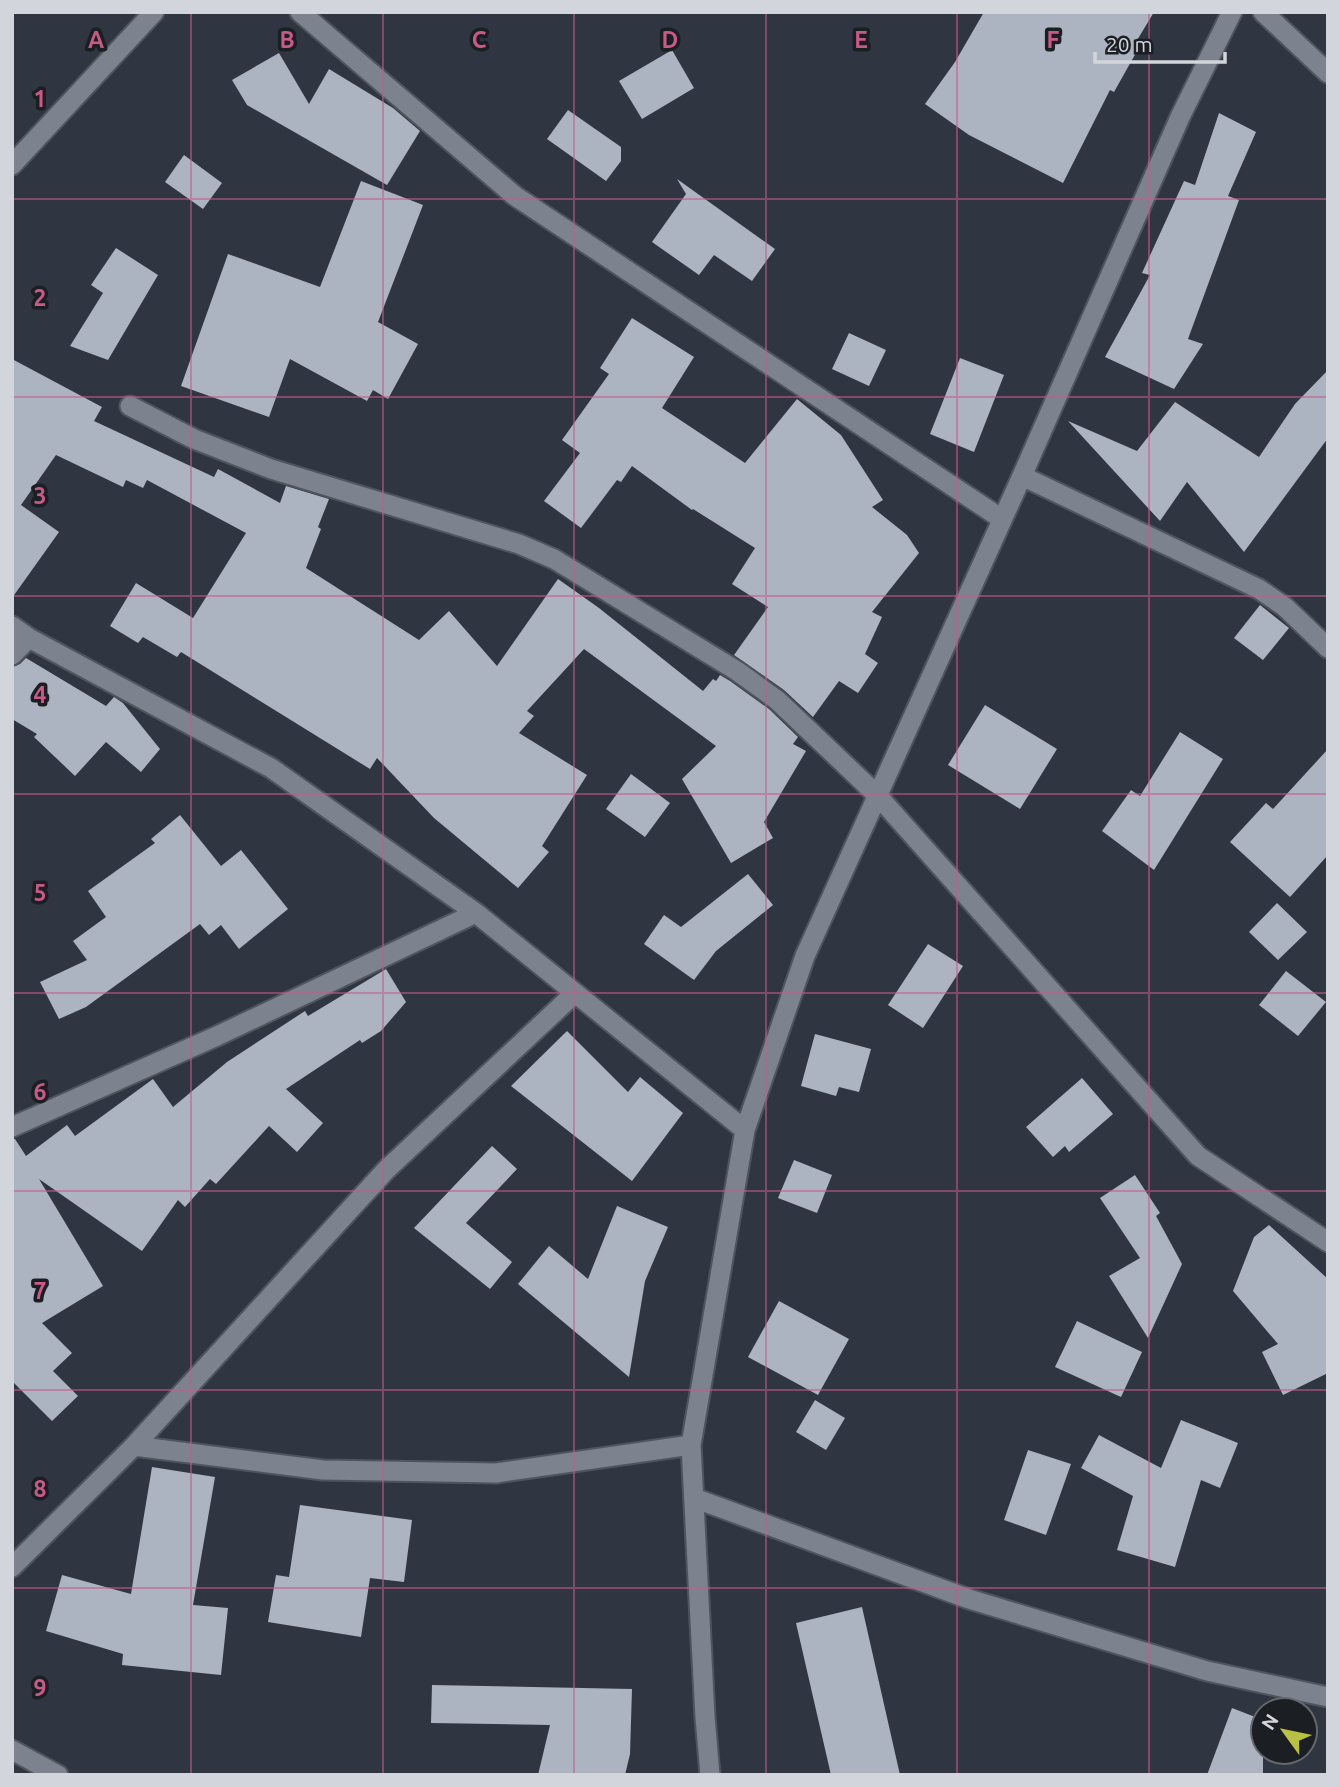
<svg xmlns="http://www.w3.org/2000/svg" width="1340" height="1787" font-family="Ubuntu,sans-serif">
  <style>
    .building { fill: #acb4c1 }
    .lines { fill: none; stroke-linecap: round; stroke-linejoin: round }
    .minor-casing { stroke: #50555d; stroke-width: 23 }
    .minor { stroke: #7c838f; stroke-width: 19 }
    .grid { fill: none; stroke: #c85a88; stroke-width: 2; stroke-opacity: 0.55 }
    .grid-label { font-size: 23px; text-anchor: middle; font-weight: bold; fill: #c85a88; stroke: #1b1e22; stroke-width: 7; stroke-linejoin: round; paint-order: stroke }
  </style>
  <rect width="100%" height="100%" fill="#303641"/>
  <!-- building -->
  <path class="building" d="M984,12H1154L1136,42L1141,44L1114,92L1110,90L1063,183L969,135L925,104L955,62Z
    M672,50L694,88L642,119L619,81Z
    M279,53L309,104L329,69L393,108L420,131L387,185L247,105L232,80Z
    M568,110L621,147V161L606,181L547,139Z
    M1219,113L1256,132L1228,196L1239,200L1188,339L1203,344L1174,389L1105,357L1150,275L1142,273L1184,181L1195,185Z
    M184,155L222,183L203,209L165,182Z
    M677,179L775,249L752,281L714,255L699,275L652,242L686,194Z
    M361,181L423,205L378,322L418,344L388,399L373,390L367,401L290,359L269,417L181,386L228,254L320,287Z
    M116,248L158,275L108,360L70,346L103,293L91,285Z
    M632,318L694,357L662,408L745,463L797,399L841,435L883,500L872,507L907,535L919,553L872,612L882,617L865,654L878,663L858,693L839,681L813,717L784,690L734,655L768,607L732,584L755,548L693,509L692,510L632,466L621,482L617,480L581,528L544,501L580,453L562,440L609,374L600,368Z
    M849,333L886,350L869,386L832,369Z
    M960,358L1004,375L974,452L930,434Z
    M12,359L102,407L94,421L214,477L218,469L280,503L286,486L329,499L318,527L321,529L306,568L419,640L449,611L497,666L558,579L599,608L703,691L713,679L716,681L720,675L730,681L769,709L798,737L793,744L806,751L764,822L773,838L731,863L682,779L716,746L584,649L527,711L534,716L519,733L587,775L542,846L549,852L518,888L434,818L377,758L370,769L181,652L177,657L143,637L138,643L110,626L136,583L193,618L246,533L147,480L143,488L126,480L123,487L56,455L21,505L59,532L12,598Z
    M1328,370V438L1244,552L1187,482L1160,521L1068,421L1137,451L1175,402L1259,457L1295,404Z
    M1260,605L1289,628L1263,660L1234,638Z
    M26,658L106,706L114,697L123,703L160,749L141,772L106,742L75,776L34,737L37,734L12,719V667L20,664Z
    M985,705L1057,749L1020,809L948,765Z
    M1180,732L1223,759L1154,870L1102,831L1131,790L1140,796Z
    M1328,749V855L1290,897L1230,842L1266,803L1273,809Z
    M631,774L670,803L645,837L606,809Z
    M180,815L221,866L241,850L288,909L239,949L221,925L209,935L200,924L86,1007L59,1019L40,982L87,960L73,941L106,917L88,891L155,843L151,839Z
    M748,874L773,905L716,951L694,980L644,944L664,915L681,927Z
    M1277,903L1307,932L1278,960L1249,932Z
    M928,944L963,966L923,1028L888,1005Z
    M386,969L406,1002L381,1031L362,1043L360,1040L286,1089L323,1123L297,1152L269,1126L216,1184L210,1179L185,1207L178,1200L142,1251L39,1179L103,1286L42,1323L72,1353L53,1371L78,1396L52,1421L12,1381V1139H15L26,1156L67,1125L75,1136L153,1079L173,1107L227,1062L305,1011L308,1016Z
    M1286,971L1326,1002L1298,1036L1259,1005Z
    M567,1031L628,1092L640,1077L683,1113L632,1181L511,1086Z
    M815,1034L871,1049L859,1092L839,1087L836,1096L801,1086Z
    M1082,1078L1113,1114L1069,1152L1065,1146L1053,1157L1026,1127Z
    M492,1146L517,1169L466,1223L512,1262L490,1289L414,1228Z
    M794,1160L832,1175L817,1213L778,1198Z
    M1135,1175L1160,1213L1156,1216L1182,1264L1148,1338L1109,1276L1140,1258L1100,1198Z
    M617,1206L668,1227L645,1281L629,1377L518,1284L549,1246L588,1279Z
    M1269,1225L1328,1279V1373L1283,1395L1262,1352L1278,1344L1233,1291L1254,1237Z
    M779,1301L849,1339L818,1395L748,1357Z
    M1077,1321L1142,1352L1121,1397L1055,1367Z
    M815,1400L845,1418L826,1450L796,1432Z
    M1181,1420L1238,1443L1220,1488L1201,1480L1175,1567L1117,1550L1133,1496L1081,1468L1099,1435L1161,1468Z
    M1028,1450L1071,1464L1046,1535L1004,1520Z
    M152,1467L215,1477L193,1605L228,1608L221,1675L122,1665L123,1654L46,1631L62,1575L131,1594Z
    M300,1505L412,1520L404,1582L370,1578L361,1637L268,1622L276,1575L289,1577Z
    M862,1607L900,1775H831L796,1623Z
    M432,1685L632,1689L630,1754L625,1775H538L550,1725L431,1723Z
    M1232,1708L1263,1720V1775H1207Z"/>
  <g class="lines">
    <!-- minor casing -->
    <g class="minor-casing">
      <path id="minor" d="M300,12L515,196L1002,519
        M1263,12L1328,73
        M12,165L154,12
        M130,406L194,439L271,469L519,544L554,559L737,671L777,700L878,796L1198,1156L1328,1242
        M1022,476L1259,589L1285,607L1328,648
        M12,626L29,638L271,768L476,913L745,1130
        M12,655L29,638
        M12,1127L217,1036L476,913
        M134,1446L323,1470L496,1473L691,1445
        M694,1498L969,1599L1207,1671L1328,1697
        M12,1567L134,1446L386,1170L575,993
        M12,1750L58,1775
        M710,1775L705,1717L691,1445L745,1130L805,956L1022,476L1181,115L1232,12"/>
    </g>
    <!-- minor -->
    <use href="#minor" class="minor"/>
  </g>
  <!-- grid -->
  <path class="grid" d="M191,12V1775M383,12V1775M574,12V1775M766,12V1775M957,12V1775M1149,12V1775M12,199H1328M12,397H1328M12,596H1328M12,794H1328M12,993H1328M12,1191H1328M12,1390H1328M12,1588H1328"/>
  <g class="grid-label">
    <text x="96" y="48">A</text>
    <text x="287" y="48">B</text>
    <text x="479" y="48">C</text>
    <text x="670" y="48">D</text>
    <text x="861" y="48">E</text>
    <text x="1053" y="48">F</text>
    <text x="40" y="107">1</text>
    <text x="40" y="306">2</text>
    <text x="40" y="504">3</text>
    <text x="40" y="703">4</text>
    <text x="40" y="901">5</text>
    <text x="40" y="1100">6</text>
    <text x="40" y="1299">7</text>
    <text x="40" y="1497">8</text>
    <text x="40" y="1696">9</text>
  </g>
  <!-- border -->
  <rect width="1340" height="1787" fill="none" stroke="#d2d5dc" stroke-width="28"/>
  <!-- north arrow -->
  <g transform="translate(1284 1731) rotate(303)"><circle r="33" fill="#1b1e22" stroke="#64676c" stroke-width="2"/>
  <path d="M0-5L12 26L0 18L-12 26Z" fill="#b9c046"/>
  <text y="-10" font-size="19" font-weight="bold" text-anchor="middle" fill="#d2d5dc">N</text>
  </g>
  <!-- scale -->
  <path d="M1095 52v10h130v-10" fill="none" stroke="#d2d5dc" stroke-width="3.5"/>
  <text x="1106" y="52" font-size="21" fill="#d2d5dc" stroke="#1b1e22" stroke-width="5" paint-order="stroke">20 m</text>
</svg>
